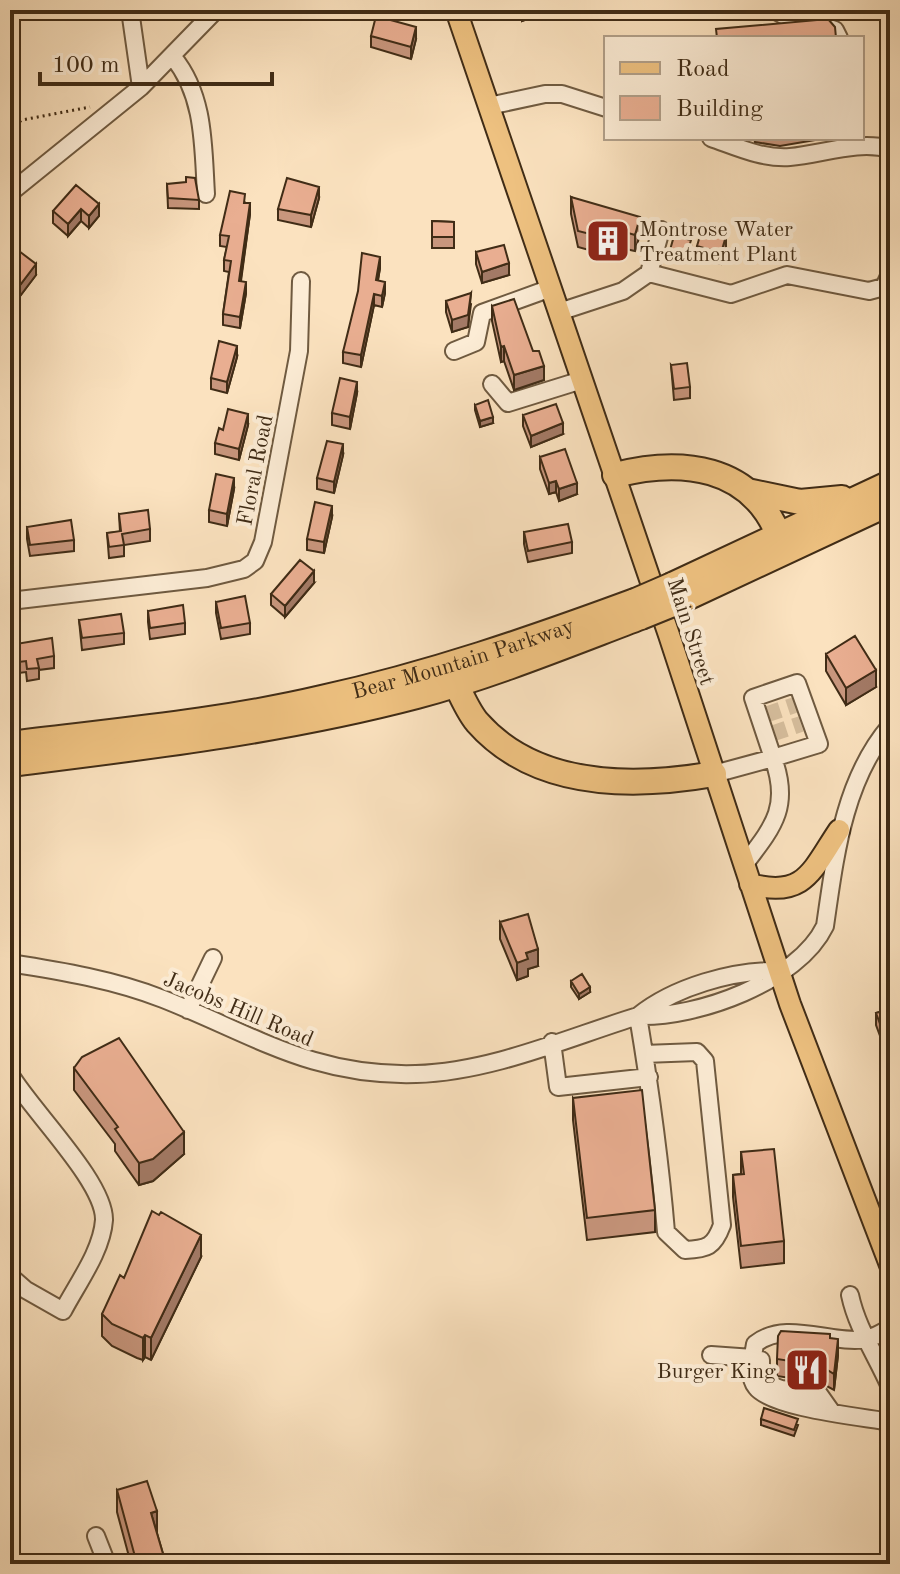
<svg xmlns="http://www.w3.org/2000/svg" width="900" height="1574" font-family="'Old Standard TT',serif">
  <style>
    .lines { fill: none; stroke-linecap: round; stroke-linejoin: round }
    .minor-tunnel { stroke: #d6be9d; stroke-width: 16; stroke-dasharray: 16 8; stroke-linecap: butt }
    .minor-casing { stroke: #6f5a40; stroke-width: 20 }
    .major-casing { stroke: #402c16; stroke-width: 24 }
    .highway-casing { stroke: #402c16; stroke-width: 28 }
    .path { stroke: #402c16; stroke-width: 3; stroke-dasharray: 2 4; stroke-linecap: butt }
    .minor { stroke: #fcecd5; stroke-width: 16 }
    .major { stroke: #eec180; stroke-width: 20 }
    .highway { stroke: #eec180; stroke-width: 24 }
    .highway-bridge-casing { stroke: #402c16; stroke-width: 28; stroke-linecap: butt }
    .highway-bridge { stroke: #eec180; stroke-width: 24 }
    .wall { fill: #c8967d; stroke: #402c16; stroke-width: 2 }
    .shaded-wall { fill: #a37a66; stroke: #402c16; stroke-width: 2 }
    .building { fill: #e9ae91; stroke: #402c16; stroke-width: 2 }
    .labels { text-anchor: middle; stroke-width: 8; stroke-linejoin: round; paint-order: stroke }
    .poi-label { font-size: 22px; fill: #402c16; stroke: #fcecd5; text-anchor: start }
    .street-label { font-size: 22px; fill: #402c16; stroke: #fcecd5 }
  </style>
  <rect width="100%" height="100%" fill="#fbe2bf"/>
  <filter id="stains"><feTurbulence type="fractalNoise" baseFrequency=".0025" numOctaves="4"/><feColorMatrix values="0 0 0 0 .2 0 0 0 0 .09 0 0 0 0 .02 0 0 0 .5 -.17"/></filter>
  <radialGradient id="worn" r=".72"><stop offset=".6" stop-color="#630" stop-opacity="0"/><stop offset="1" stop-color="#630" stop-opacity=".3"/></radialGradient>
  <g class="lines">
    <!-- minor-tunnel -->
    <path class="minor-tunnel" d="M765,715L795,705
      M771,734L801,724"/>
    <!-- minor casing -->
    <g class="minor-casing">
      <path id="minor" d="M130,10L141,87
        M775,10C790,22 817,23 835,30L839,38
        M173,57C205,96 203,146 206,194
        M489,106L545,94H562L606,108
        M711,138C737,147 762,159 790,157C823,154 858,140 890,149
        M10,193L141,87L216,10
        M649,273L731,294L787,275L869,291L884,287L890,274
        M559,312L623,291L649,273L661,230
        M454,351L476,342L482,313L551,288
        M492,384L508,403L582,380
        M10,601L207,578L244,569L255,561L263,542L299,351L301,281
        M797,683L819,744L773,758L753,698Z
        M714,774L773,758C791,807 773,827 744,865
        M10,963C61,971 115,980 163,999C254,1035 313,1077 416,1074C491,1072 567,1038 638,1016C697,1018 798,982 825,926C835,858 843,781 890,726
        M188,1010L213,958
        M638,1016C650,1088 660,1159 666,1232L685,1250C707,1249 714,1247 722,1225L705,1061L697,1052L644,1054
        M638,1016C674,987 733,970 779,971
        M552,1042L558,1087L649,1077
        M10,1074C31,1110 105,1182 104,1220C102,1251 77,1284 63,1311L26,1290L10,1276
        M850,1295C857,1328 876,1355 890,1387
        M890,1328C883,1332 875,1337 867,1339C831,1345 786,1319 755,1344C753,1358 747,1376 756,1387C771,1408 863,1417 890,1422
        M711,1355L753,1358
        M761,1360V1376L768,1384L781,1389L819,1394L831,1411
        M96,1536L107,1564"/>
    </g>
    <!-- major casing -->
    <g class="major-casing">
      <path id="major" d="M456,10L669,635L790,1004L890,1265
        M750,884C805,899 812,870 839,830"/>
    </g>
    <!-- highway casing -->
    <g class="highway-casing">
      <g id="highway">
        <path d="M615,475C681,458 751,465 779,536"/>
        <path d="M752,492L800,502L842,498"/>
        <path d="M672,585L890,483"/>
        <path d="M678,602L890,503"/>
        <path d="M456,684C462,697 468,711 477,722C536,789 634,788 714,774"/>
        <path id="s1" d="M10,744C114,731 220,722 322,698C430,674 532,639 635,601"/>
        <path d="M10,764C147,747 284,731 417,696C494,675 567,645 641,617"/>
      </g>
    </g>
    <!-- path -->
    <path class="path" d="M10,129L22,120L90,107"/>
    <!-- minor -->
    <use href="#minor" class="minor"/>
    <!-- major -->
    <use href="#major" class="major"/>
    <!-- highway -->
    <use href="#highway" class="highway"/>
    <!-- highway-bridge casing -->
    <g class="highway-bridge-casing">
      <path id="highway-bridge" d="M635,601L672,585
        M641,617L678,602"/>
    </g>
    <!-- highway-bridge -->
    <use href="#highway-bridge" class="highway-bridge"/>
  </g>
  <!-- wall -->
  <path class="wall" d="M10,10H21V12L14,13L15,42H10Z
    M88,10H112V16L95,17V11H88Z
    M518,10H544V13L522,21Z
    M371,36L416,39L411,59L371,47Z
    M754,138H827L780,146L755,142Z
    M167,184L199,200V209L168,208Z
    M571,197L640,234L635,251L621,248L618,258L578,247L571,214Z
    M319,198L311,227L278,220V209Z
    M245,203L250,214L241,281L246,293L240,328L223,325V314L229,272L224,271V260L227,247L220,246V235Z
    M99,204V216L89,228L81,221L68,236L53,223V211Z
    M432,221L454,222V248H432Z
    M691,246L687,260L670,256V250Z
    M697,246L726,248L721,264L697,257Z
    M476,252L509,275L482,283L476,264Z
    M10,263L36,275L14,304L10,302Z
    M380,268L378,280L385,293L382,307L374,305L361,367L343,363V352Z
    M446,301L471,304L468,327L452,332L446,312Z
    M492,306L533,351L544,380L514,390L504,361L501,362L492,321Z
    M237,357L227,393L211,389V378Z
    M671,365L690,387V398L674,400Z
    M357,393L350,429L332,425V413Z
    M475,405L493,423L480,427L475,410Z
    M523,415L563,434L531,447L523,426Z
    M248,425L239,460L215,454V443Z
    M343,455L334,493L317,489V478Z
    M540,457L577,494L559,501L556,492L549,494L540,469Z
    M234,489L227,526L209,522V510Z
    M119,514L150,529V541L124,545V556L109,558L107,533L120,532Z
    M332,517L324,553L307,550V539Z
    M27,527L74,540V551L30,556L27,539Z
    M524,532L572,542V553L528,562L524,544Z
    M314,583L285,617L271,605V594Z
    M216,602L250,623V634L221,639L216,613Z
    M148,611L185,623V634L150,639L148,622Z
    M79,620L124,633V644L82,650Z
    M10,645L54,656V668L39,670V679L27,681L26,672L10,674Z
    M826,654L876,687L846,705L826,671Z
    M500,922L538,966L528,969V976L517,980L500,939Z
    M571,981L590,992L579,999L571,987Z
    M890,1009V1060H889L876,1025V1013Z
    M74,1068L184,1154L153,1181L139,1185L115,1151V1144L74,1090Z
    M573,1098L655,1210V1232L587,1240L573,1120Z
    M741,1152L784,1241V1263L741,1268L733,1197V1175L741,1174Z
    M201,1257L151,1360L145,1357L143,1360L137,1358L112,1346L102,1336V1314L124,1278Z
    M830,1338L838,1355L834,1390L821,1383L777,1376V1359Z
    M761,1419L798,1425L794,1436L761,1425Z
    M117,1490L157,1533L166,1564H131L117,1512Z"/>
  <!-- shaded-wall -->
  <path class="shaded-wall" d="M522,10H544V13L522,21Z
    M416,27V39L411,59V47Z
    M319,187V198L311,227V215Z
    M250,203V214L239,292V281Z
    M99,204V216L89,228V216Z
    M81,209V221L68,236V224Z
    M640,217V234L635,251V235Z
    M621,231V248L618,258V241Z
    M726,236V248L721,264V253Z
    M380,257V268L376,291V280Z
    M509,263V275L482,283V272Z
    M36,264V275L14,304V293Z
    M246,282V293L240,328V317Z
    M385,282V293L382,307V296Z
    M471,293L468,327L452,332V320Z
    M374,294V305L361,367V355Z
    M237,346V357L227,393V382Z
    M504,346V361L501,362V347Z
    M544,366V380L514,390V375Z
    M357,382V393L350,429V417Z
    M248,414V425L239,460V449Z
    M493,417V423L480,427V421Z
    M563,423V434L531,447V436Z
    M343,444V455L334,493V482Z
    M234,478V489L227,526V514Z
    M556,481V492L549,494V483Z
    M577,483V494L559,501V489Z
    M332,506V517L324,553V542Z
    M314,571V583L285,617V606Z
    M876,670V687L846,705V688Z
    M538,949V966L528,969V976L517,980V963L526,953Z
    M590,987V992L579,999V994Z
    M184,1132V1154L153,1181L139,1185V1163Z
    M201,1235V1257L151,1360V1338Z
    M145,1335V1357L143,1360V1338Z
    M838,1339V1355L834,1390V1374Z
    M157,1511V1533L151,1513Z"/>
  <!-- building -->
  <path class="building" d="M10,10H14L15,32H10Z
    M376,16L416,27L411,47L371,36Z
    M828,19L835,27L836,38H717L716,29Z
    M186,177L195,178L199,200L168,198L167,184L186,182Z
    M287,178L319,187L311,215L278,209Z
    M76,185L99,204L89,216L81,209L68,224L53,211Z
    M230,191L245,194L244,203H250L239,281L246,282L240,317L223,314L231,261L224,260L229,236L220,235Z
    M571,197L640,217L635,235L621,231L618,241L578,231Z
    M432,221L454,222V237H432Z
    M702,229L726,236L721,253L697,246Z
    M674,236L691,240L687,254L670,250Z
    M504,245L509,263L482,272L476,252Z
    M19,251L36,264L14,293L10,290V263Z
    M362,253L380,257L376,280L385,282L382,296L374,294L361,355L343,352L358,291Z
    M471,293L468,315L452,320L446,301Z
    M514,299L533,351H539L544,366L514,375L504,346L501,347L492,306Z
    M219,341L237,346L227,382L211,378Z
    M687,363L690,387L674,389L671,365Z
    M340,378L357,382L350,417L332,413Z
    M488,400L493,417L480,421L475,405Z
    M556,404L563,423L531,436L523,415Z
    M228,409L248,414L239,449L215,443L219,428L223,430Z
    M327,441L343,444L334,482L317,478Z
    M565,449L577,483L559,489L556,481L549,483L540,457Z
    M216,474L234,478L227,514L209,510Z
    M315,502L332,506L324,542L307,539Z
    M148,510L150,529L122,534L124,545L109,547L107,533L121,531L119,514Z
    M71,520L74,540L30,545L27,527Z
    M568,524L572,542L528,551L524,532Z
    M300,560L314,571L285,606L271,594Z
    M245,596L250,623L221,628L216,602Z
    M183,605L185,623L150,628L148,611Z
    M121,614L124,633L82,638L79,620Z
    M855,636L876,670L846,688L826,654Z
    M52,638L54,656L37,659L39,668L27,669L26,661L10,663V645Z
    M528,914L538,949L526,953L528,959L517,963L500,922Z
    M582,974L590,987L579,994L571,981Z
    M890,1009V1048H889L876,1013Z
    M119,1038L184,1132L153,1159L139,1163L115,1129L118,1127L74,1068L82,1057Z
    M642,1090L655,1210L587,1218L573,1098Z
    M774,1149L784,1241L741,1246L733,1175L744,1174L741,1152Z
    M152,1211L159,1215L161,1212L201,1235L151,1338L145,1335L143,1338L112,1324L102,1314L120,1275L124,1278Z
    M781,1331L830,1334V1338L838,1339L834,1374L821,1366L777,1359L778,1336Z
    M764,1408L798,1419L794,1430L761,1419Z
    M147,1481L157,1511L151,1513L166,1564H137L117,1490Z"/>
  <!-- icons -->
  <defs>
    <g id="building-square" transform="scale(2.3)"><rect x="-9" y="-9" width="18" height="18" rx="4" fill="#8f2418" stroke="#fcecd5"/><path d="M-4-6H4V6H1V3H-1V6H-4ZM-2.5-4.3h1.7v1.8h-1.7ZM.8-4.3h1.7v1.8H.8ZM-2.5-1h1.7V.8h-1.7ZM.8-1h1.7V.8H.8Z" fill="#fff"/></g>
    <g id="restaurant-square" transform="scale(2.3)"><rect x="-9" y="-9" width="18" height="18" rx="4" fill="#8f2418" stroke="#fcecd5"/><path d="M-5-6h1v4h1v-4h1v4h1v-4h1v5L-1.5 .5V6h-2V.5L-5-1ZM5-6V6H3V1.5H1.5Q1.5-4 5-6Z" fill="#fff"/></g>
  </defs>
  <g fill-rule="evenodd">
    <use href="#building-square" x="608" y="241"/>
    <use href="#restaurant-square" x="807" y="1370"/>
  </g>
  <g class="labels">
    <!-- poi labels -->
    <g class="poi-label">
      <text x="639" y="236">Montrose Water<tspan x="639" dy="25">Treatment Plant</tspan></text>
      <text x="776" y="1378" text-anchor="end">Burger King</text>
    </g>
    <!-- street labels -->
    <g class="street-label">
      <text transform="translate(254 470) rotate(-79)" y="8">Floral Road</text>
      <text transform="translate(692 631) rotate(72)" y="8">Main Street</text>
      <text dy="8" stroke="none"><textPath href="#s1" startOffset="462">Bear Mountain Parkway</textPath></text>
      <text transform="translate(239 1008) rotate(23)" y="8">Jacobs Hill Road</text>
    </g>
  </g>
  <!-- margin -->
  <rect width="900" height="1574" fill="none" stroke="#fbe2bf" stroke-width="40"/>
  <rect x="12" y="12" width="876" height="1550" fill="none" stroke="#402c16" stroke-width="4"/>
  <rect x="20" y="20" width="860" height="1534" fill="none" stroke="#402c16" stroke-width="2"/>
  <!-- legend -->
  <rect x="604" y="36" width="260" height="104" fill="#fcecd5" stroke="#b19f89" stroke-width="2"/>
  <rect x="620" y="62" width="40" height="12" fill="#eec180" stroke="#b19f89" stroke-width="2"/>
  <text x="676" y="76" font-size="24" fill="#402c16">Road</text>
  <rect x="620" y="96" width="40" height="24" fill="#e9ae91" stroke="#b19f89" stroke-width="2"/>
  <text x="676" y="116" font-size="24" fill="#402c16">Building</text>
  <!-- scale -->
  <path d="M40 72v12h232v-12" fill="none" stroke="#402c16" stroke-width="4"/>
  <text x="52" y="72" font-size="24" fill="#402c16" stroke="#fcecd5" stroke-width="6" paint-order="stroke">100 m</text>
  <rect width="100%" height="100%" filter="url(#stains)"/>
  <rect width="100%" height="100%" fill="url(#worn)"/>
</svg>
